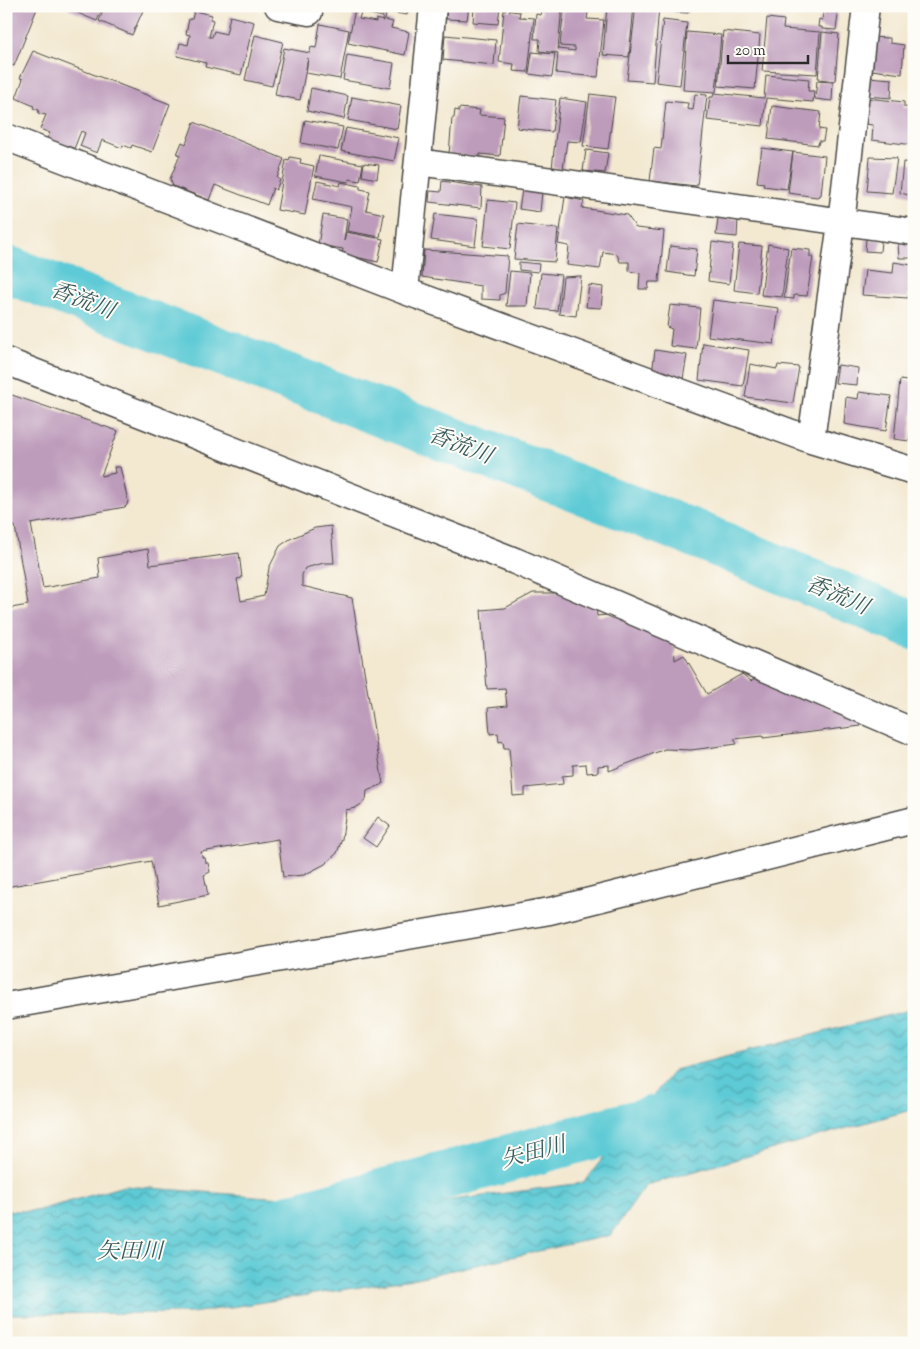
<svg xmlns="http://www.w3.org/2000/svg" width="920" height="1349" font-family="'Sorts Mill Goudy','Noto Serif JP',serif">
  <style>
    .water { fill: url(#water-waves); stroke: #447a80 }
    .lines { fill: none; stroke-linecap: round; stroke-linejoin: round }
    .river { stroke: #5dcad5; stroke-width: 48 }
    .building { fill: #bd9bbb; fill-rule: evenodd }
    .minor-casing { stroke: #494744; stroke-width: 29 }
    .minor { stroke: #fff; stroke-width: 26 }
    .labels { text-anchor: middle; stroke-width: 4; stroke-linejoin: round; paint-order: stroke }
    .water-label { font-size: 22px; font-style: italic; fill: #3a5b5e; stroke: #fdfcf7 }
  </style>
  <defs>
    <pattern id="water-waves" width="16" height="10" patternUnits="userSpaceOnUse" patternTransform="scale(1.25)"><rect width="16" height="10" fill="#5dcad5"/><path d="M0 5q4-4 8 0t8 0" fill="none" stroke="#4da4ad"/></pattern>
  </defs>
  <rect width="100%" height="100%" fill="#fdfcf7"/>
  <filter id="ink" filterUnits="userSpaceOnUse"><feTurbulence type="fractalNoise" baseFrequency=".02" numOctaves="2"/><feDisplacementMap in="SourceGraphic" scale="10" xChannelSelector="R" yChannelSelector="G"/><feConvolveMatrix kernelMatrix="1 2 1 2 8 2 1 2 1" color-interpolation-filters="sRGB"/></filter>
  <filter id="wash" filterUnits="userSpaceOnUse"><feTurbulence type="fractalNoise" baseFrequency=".0096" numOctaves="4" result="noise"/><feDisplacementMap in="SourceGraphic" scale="20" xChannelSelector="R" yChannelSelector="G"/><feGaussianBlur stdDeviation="1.12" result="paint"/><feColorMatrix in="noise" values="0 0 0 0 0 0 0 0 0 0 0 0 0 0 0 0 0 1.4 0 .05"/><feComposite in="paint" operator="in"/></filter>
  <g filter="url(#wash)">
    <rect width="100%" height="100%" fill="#f3e8d0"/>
    <!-- water -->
    <path class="water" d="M914,1009V1109L646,1185L611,1235L412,1279L192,1313L6,1314V1211H36L124,1186L399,1207L583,1183L674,1070Z"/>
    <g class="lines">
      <!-- river -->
      <path class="river" d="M6,269L698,535L914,626
        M283,1220L601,1133L694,1109"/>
    </g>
    <g id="blocks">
      <!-- building -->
      <path class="building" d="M6,6H38L14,66L6,63Z
        M69,6H103L97,21L68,9Z
        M105,6H145L132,35L99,21Z
        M367,6H408L407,15L371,9V8Z
        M447,6H469L467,20L446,19Z
        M474,6H500L498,24L473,22Z
        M538,6H562L558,49L575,51V47L560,46L564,6H589L587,19L604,20L598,77L556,73L558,53L539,51L540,39H534L536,14L541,15L542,10L537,9Z
        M607,6H634L629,57L603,55Z
        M636,6H659L653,82L627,80Z
        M674,6H689L688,13L674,12Z
        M824,8H833L838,15L836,30L822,29V27H818L819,19L822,20Z
        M355,9L386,15L385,20L393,22L391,28L409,32L405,55L348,43ZM361,12L383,17V21L376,19V22L359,19Z
        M504,10L520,12L519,17L534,18L528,72L513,71L514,64L499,62Z
        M194,11L212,15L210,19L213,20L209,37H212L214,31L226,34L230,16L254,22L241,75L205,67L206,63L177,56L180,43L188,45L190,35L186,34L189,19H192Z
        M767,18L784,20L783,29L820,32L817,74L762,71Z
        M663,20L687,23L680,85L656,82Z
        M320,24L349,30L340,79L306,73L308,58L300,100L275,95L284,48L310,53L311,47L316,48Z
        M723,31L760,35L755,89L718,86Z
        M687,32L721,35L716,92L683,90Z
        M822,32L839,34L835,81L818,79Z
        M255,35L283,42L272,86L245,80Z
        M445,35L496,40L494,65L443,60Z
        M866,37L890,38V43L904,45L902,74L864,69Z
        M33,51L170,104L152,152L132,145L131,148L123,145L122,148L102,140L97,153L80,146L85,133L81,131L74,149L47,138L50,133L40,129L46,115L38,113L39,110L33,108L34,106L16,98L23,79L20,78Z
        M532,52L555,54L552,77L529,74Z
        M347,55L394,63L390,88L343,80Z
        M766,75L809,79L808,91H814L813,102L766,98L763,126L707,120L710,97H713L714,93L764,98Z
        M868,77L892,79L891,98L866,96Z
        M817,81L833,82L832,101L815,99Z
        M311,88L348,96L344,119L307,111Z
        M590,94L615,97L608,149L583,146Z
        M695,94L707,95L697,186L650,181L654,148L661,149L666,101L688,103L687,109L693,110Z
        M521,96L556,100L552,132L517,128Z
        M352,97L401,106L397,129L348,120Z
        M560,98L587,102L581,142L567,141L563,169L552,168Z
        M867,98L904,102V107L914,108V145L872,140L873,125L864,124Z
        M772,106L821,112L819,129L825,130L823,141H819L818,145L768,139Z
        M459,108L480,110L479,115L504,117L500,156L480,154V157L449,154L452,118H454L455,110L459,111Z
        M305,120L343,127L338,150L301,143Z
        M194,122L284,159L277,178L280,180L276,190L273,188L267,205L215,185L209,200L173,186L170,179L180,155L177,154L182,142L186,144Z
        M346,128L399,138L394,161L341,151Z
        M762,148L793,152L787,189L763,186L764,183L757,182Z
        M586,150L608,153L605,173L583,171Z
        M793,152L825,156L821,195L817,197L788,193Z
        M319,156L363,164L360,181L349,179L348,182L315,176Z
        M290,157L301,159L300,163L314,166L305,215L277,210L286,160L289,161Z
        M870,157L897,158L892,193L867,191Z
        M903,162L914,163V196L900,193Z
        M364,163L379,165L377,179L362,176Z
        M317,181L340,186L341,182L360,186V189L370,191L366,210L384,214L380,237L347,231L352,207L313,199Z
        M442,181L482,187L481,208L429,202L430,191L441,192Z
        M522,190L542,192L540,212L519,209Z
        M565,197L584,201L582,208L627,215L636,228L664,231L659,282H649L648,289H639L640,273L629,271V262H620L617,254L603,252L600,269L567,265L569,246L558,244Z
        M488,200L515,203L510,249L483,246Z
        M435,214L478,219L475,246L431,240Z
        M323,215L347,219L344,241L346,232L383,239L378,262L342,254L343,249L318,245Z
        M718,218L738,219L737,237L716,235Z
        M518,224L558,229L555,262L514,259Z
        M866,239L881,240L880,252L865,251Z
        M712,242L733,245L729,284L708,281Z
        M898,243H913L912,258H899Z
        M739,244L762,246L757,293L734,290Z
        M768,244L788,248L782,297L761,295Z
        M670,246L697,249L694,276L667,272Z
        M791,248L810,250V257H813L807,296L794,295V299L784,298Z
        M424,250L508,256L505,293L500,295V300L481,299V286L422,277Z
        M519,262L539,264L538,272L519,270Z
        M894,262L912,265L908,298L862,295L865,270L893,273Z
        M510,271L530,273L527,306H506Z
        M541,273L561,275L557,311L537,309Z
        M581,276L576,316L559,314L563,277Z
        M589,285L603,287L601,308L586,307Z
        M713,300L779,308L774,344L708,336Z
        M670,305L700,308L696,349L670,346L672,329L667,327Z
        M703,343L749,350L743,386L699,380Z
        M655,350L687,355L683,379L652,374Z
        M750,364L777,369L778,365L799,367L793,403L745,397Z
        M838,365L858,368L857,385L835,383Z
        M900,380L914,382V403L909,441L894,439Z
        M859,392L891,396L886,431L844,424L846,397L858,399Z
        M6,393L118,431L101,476L115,473L114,467H120L128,501L127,505L125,507L31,524L43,588L100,578L98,558L148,549L150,565L239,553L242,578L237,579L241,601L264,596L269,568L280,546L290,539L315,528L331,526L334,563H324L305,568L302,575V586L352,598L383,784L367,791L366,800L360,805L355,808L346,810L342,839L337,853L325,864L304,875L283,877L278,839L201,852L202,857L205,858L206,863H208L210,872L204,875L208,895L159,905L151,861L6,887V609L28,605L15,526L6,528Z
        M533,593H563L596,605L597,616L616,614L674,642L675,660L684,655L707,694L742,674L751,681L758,676L860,720L861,726L763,738V736L734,739L737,744L691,750L665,749L609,771V765L598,766V772L587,773L586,764L573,765V775L562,776L563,784L525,788V795L513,796L509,748H504L503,741L499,742L498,733L490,734L488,708L507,706L505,688L487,689L481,610L505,608Z
        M378,817L390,826L376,847L363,838Z"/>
    </g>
  </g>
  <g filter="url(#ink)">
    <use href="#blocks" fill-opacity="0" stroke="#494744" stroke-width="1"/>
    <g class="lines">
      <!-- minor casing -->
      <g class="minor-casing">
        <path id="minor" d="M278,6L309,12
          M6,137L405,291L811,440L914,471
          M418,162L914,232
          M405,291L433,6
          M6,361L515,561L914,732
          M811,440L841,223L866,6
          M6,1006L550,911L914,820"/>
      </g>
      <!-- minor -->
      <use href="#minor" class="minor"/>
    </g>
  </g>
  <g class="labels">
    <!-- water labels -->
    <g class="water-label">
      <text transform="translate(83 299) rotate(21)" y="8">香流川</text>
      <text transform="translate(461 444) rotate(21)" y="8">香流川</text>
      <text transform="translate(838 594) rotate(23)" y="8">香流川</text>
      <text transform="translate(533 1151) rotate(-15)" y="8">矢田川</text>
      <text x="130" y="1258">矢田川</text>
    </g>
  </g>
  <!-- margin -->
  <rect width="920" height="1349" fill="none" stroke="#fdfcf7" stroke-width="25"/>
  <!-- scale -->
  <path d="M728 55v8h80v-8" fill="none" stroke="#2b2b2b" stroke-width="2.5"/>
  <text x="735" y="55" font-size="15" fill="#2b2b2b" stroke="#fdfcf7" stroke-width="4" paint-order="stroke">20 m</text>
</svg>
